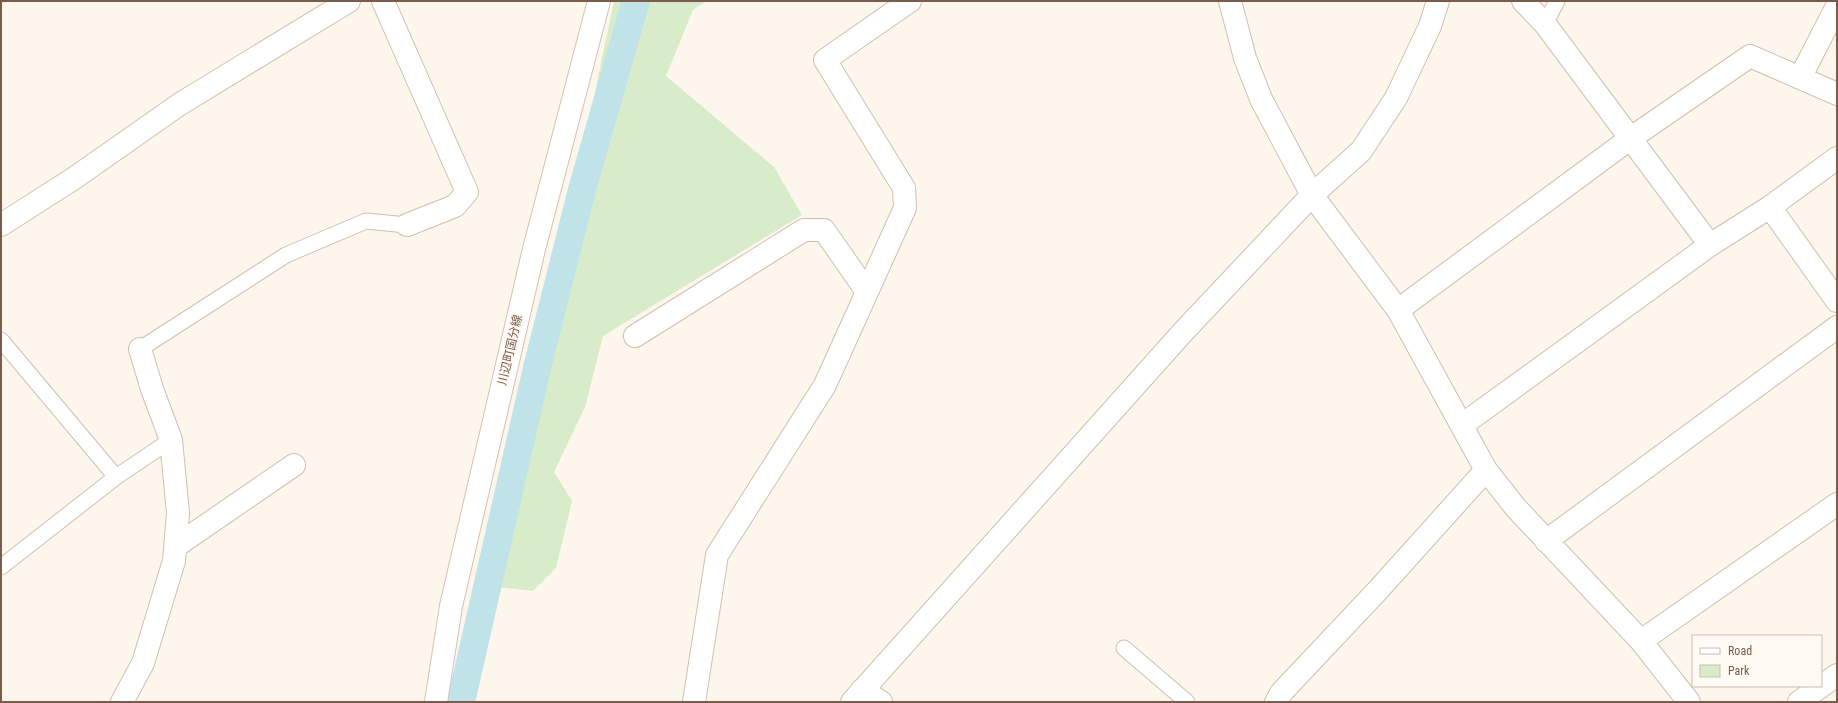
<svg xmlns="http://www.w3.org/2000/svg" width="1838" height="703" font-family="'Roboto Condensed','Noto Sans JP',sans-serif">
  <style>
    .green { fill: #d8ecc9 }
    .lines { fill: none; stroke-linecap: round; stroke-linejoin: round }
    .canal { stroke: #bfe3e8; stroke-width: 28 }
    .lane-casing { stroke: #d1beb0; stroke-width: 17 }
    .street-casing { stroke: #d1beb0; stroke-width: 24 }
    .secondary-casing { stroke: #d6c0b0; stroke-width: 24 }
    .lane { stroke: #fff; stroke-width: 15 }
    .street { stroke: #fff; stroke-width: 22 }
    .secondary { stroke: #fff; stroke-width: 22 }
    .labels { text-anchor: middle; stroke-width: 4; stroke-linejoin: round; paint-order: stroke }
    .street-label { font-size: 12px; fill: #7a5c4d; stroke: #fffaf3 }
  </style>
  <rect width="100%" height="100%" fill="#fdf6ec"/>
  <!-- green -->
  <path class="green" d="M614,1H706L693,10L666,76L774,167L802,215L603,336L585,407L554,472L572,501L556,568L533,591L497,587L517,510L560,303L598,77Z"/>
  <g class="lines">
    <!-- canal -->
    <path class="canal" d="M461,702L537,368L583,186L636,1"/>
    <!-- lane casing -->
    <g class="lane-casing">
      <path id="lane" d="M1545,24L1557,1
        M1,340L116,477
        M140,349L286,255L366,221L407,225
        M1,567L116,477L171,440
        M1124,648L1187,702"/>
    </g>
    <!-- street casing -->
    <g class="street-casing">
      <path id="street" d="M383,1L467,192L455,206L407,225
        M1230,1L1245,58L1261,99L1312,195L1398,310L1486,470L1516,508L1641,641L1689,702
        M1523,1L1545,24L1710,245
        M1800,78L1837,6
        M1770,207L1837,301
        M1,225L73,179L180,104L349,1
        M1398,310L1631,138L1750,56L1837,94
        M635,336L804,230H824L867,292
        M1462,425L1710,245L1770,207L1837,158
        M1546,541L1837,327
        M176,546L294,465
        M1641,641L1837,504
        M862,690L881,702
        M122,702L143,663L174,561L178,513L171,440L152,389L140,349
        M694,702L717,555L825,385L905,208L904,188L825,60L910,1
        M852,702L1183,332L1312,195L1361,151L1396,98L1430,26L1438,1
        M1276,702L1281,693L1379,589L1486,470
        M1799,702L1837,675"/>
    </g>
    <!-- secondary casing -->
    <g class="secondary-casing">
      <path id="secondary" d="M436,702L451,606L534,249L599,1"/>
    </g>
    <!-- lane -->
    <use href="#lane" class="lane"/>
    <!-- street -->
    <use href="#street" class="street"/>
    <!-- secondary -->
    <use href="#secondary" class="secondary"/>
  </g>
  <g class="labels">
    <!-- street labels -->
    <g class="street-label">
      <text transform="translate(510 350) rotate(-77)" y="4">川辺町国分線</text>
    </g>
  </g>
  <!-- border -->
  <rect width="1838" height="703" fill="none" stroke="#7a5c4d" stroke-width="4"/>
  <!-- legend -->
  <rect x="1692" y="635" width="130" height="52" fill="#fffaf3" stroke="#cabbb1"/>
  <rect x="1700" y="648" width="20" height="6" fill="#ffffff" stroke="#cabbb1"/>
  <text x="1728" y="655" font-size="12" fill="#7a5c4d">Road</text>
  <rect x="1700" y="665" width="20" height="12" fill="#d8ecc9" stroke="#cabbb1"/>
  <text x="1728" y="675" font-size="12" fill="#7a5c4d">Park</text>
</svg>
